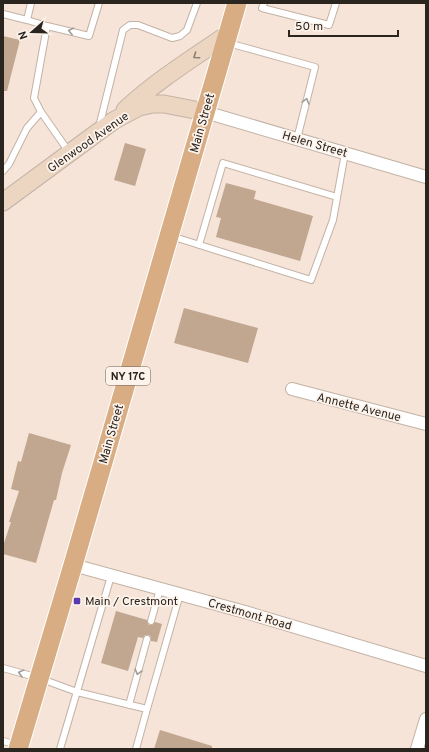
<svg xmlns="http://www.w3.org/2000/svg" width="429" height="752" font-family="Overpass,sans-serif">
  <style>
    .building { fill: #c1a690 }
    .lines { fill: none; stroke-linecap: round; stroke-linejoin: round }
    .lane-casing { stroke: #c3b3a6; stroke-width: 8 }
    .street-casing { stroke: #c3b3a6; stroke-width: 14 }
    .secondary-casing { stroke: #c3b3a6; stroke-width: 19 }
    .primary-casing { stroke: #fff; stroke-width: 21 }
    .lane { stroke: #fff; stroke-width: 6 }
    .street { stroke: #fff; stroke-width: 12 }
    .secondary { stroke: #ecd6c2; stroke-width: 17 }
    .primary { stroke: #d8ad84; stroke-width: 19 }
    .oneway { stroke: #a09d9b }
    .oneway2 { stroke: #8c7e71 }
    .poi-dot { fill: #5a38b0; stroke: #fdf3eb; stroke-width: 1.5 }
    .labels { text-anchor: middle; stroke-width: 3.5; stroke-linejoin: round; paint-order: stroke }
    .shield { fill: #fdf3eb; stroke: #6a635d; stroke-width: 1 }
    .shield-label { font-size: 11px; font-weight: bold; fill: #2b2520 }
    .street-label { font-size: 12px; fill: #2b2520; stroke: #fdf3eb }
    .poi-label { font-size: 12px; fill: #2b2520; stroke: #fdf3eb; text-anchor: start }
  </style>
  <rect width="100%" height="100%" fill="#f5e4d7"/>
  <!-- building -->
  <path class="building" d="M3,36L20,40L7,91H3Z
    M125,143L146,149L135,186L114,180Z
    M226,183L256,191L254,199L313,216L300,261L216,237L221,218L216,217Z
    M184,308L258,328L248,363L174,343Z
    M29,433L71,445L62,473L56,500H54L36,563L3,554V546L11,522H9L19,491L11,489L18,461L21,462Z
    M116,611L147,620V622L149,625H152L155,622L162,624L157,642L151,641V637L149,635H145L143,638L138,637L128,671L101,663Z
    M160,730L212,746V749H154Z"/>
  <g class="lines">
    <!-- lane casing -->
    <g class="lane-casing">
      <path id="lane" d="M31,3L27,20L47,26L34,98L41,112L69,152
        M264,3L262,8L329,25L336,3
        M3,14L27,20
        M47,26L89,36L99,3
        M228,43L315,67L297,139
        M99,127L123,30L130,25H138L172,38L180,36L187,30L197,3
        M3,171L9,164L27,128L41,112
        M171,236L311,280L333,220L345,153
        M199,245L223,163L337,197
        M151,621L160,589
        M3,668L39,678L77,692L147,709L180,594
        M129,705L147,639
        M3,741L17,745
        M60,749L111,576
        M136,749L147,709"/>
    </g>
    <!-- street casing -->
    <g class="street-casing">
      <path id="street" d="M205,112L426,177
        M292,389L426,424
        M73,565L245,612L426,666
        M417,749L426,719"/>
    </g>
    <!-- secondary casing -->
    <g class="secondary-casing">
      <path id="secondary" d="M125,110C156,81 193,58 228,34
        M3,202L113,121L139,107L153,104H164L205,112"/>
    </g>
    <!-- primary casing -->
    <g class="primary-casing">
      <path id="primary" d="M18,749L73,565L237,3"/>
    </g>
    <!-- lane -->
    <use href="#lane" class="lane"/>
    <!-- street -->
    <use href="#street" class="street"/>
    <!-- secondary -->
    <use href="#secondary" class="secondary"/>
    <!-- primary -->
    <use href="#primary" class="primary"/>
  </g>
  <!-- one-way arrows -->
  <defs><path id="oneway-chevron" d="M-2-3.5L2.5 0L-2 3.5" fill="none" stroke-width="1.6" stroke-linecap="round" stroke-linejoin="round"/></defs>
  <g class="oneway">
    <use href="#oneway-chevron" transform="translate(71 31) rotate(-167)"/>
    <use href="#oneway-chevron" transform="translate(306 101) rotate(-75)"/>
    <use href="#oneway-chevron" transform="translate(138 672) rotate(105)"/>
    <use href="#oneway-chevron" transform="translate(21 673) rotate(-165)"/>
  </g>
  <use class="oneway2" href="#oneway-chevron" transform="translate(196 56) rotate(145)"/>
  <!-- markers -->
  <rect class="poi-dot" x="73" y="597" width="8" height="8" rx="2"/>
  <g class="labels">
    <!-- shield labels -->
    <rect class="shield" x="106" y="367" width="44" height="18" rx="3"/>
    <g class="shield-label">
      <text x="128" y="380">NY 17C</text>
    </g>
    <!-- street labels -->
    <g class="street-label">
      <text transform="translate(202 123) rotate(-74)" y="4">Main Street</text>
      <text transform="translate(88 142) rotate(-35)" y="4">Glenwood Avenue</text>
      <text transform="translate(315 144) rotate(16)" y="4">Helen Street</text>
      <text transform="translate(359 407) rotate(14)" y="4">Annette Avenue</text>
      <text transform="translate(111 434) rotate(-74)" y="4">Main Street</text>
      <text transform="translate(250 614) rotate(16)" y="4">Crestmont Road</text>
    </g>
    <!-- poi labels -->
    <g class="poi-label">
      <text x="85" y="605">Main / Crestmont</text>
    </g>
  </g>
  <!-- border -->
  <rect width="429" height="752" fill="none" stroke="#2b2520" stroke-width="8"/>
  <!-- north arrow -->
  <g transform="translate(32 32) rotate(250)" stroke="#fdf3eb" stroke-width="3" paint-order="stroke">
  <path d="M0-3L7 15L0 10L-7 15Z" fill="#2b2520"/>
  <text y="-6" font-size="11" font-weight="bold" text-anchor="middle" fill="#2b2520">N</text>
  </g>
  <!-- scale -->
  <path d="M289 30v6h109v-6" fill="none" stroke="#2b2520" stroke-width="2"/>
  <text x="295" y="30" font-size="12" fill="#2b2520" stroke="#fdf3eb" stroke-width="3" paint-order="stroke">50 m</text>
</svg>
